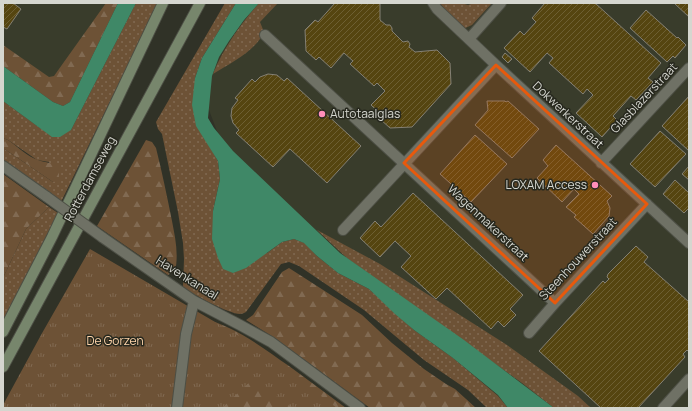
<svg xmlns="http://www.w3.org/2000/svg" width="692" height="411" font-family="Manrope,sans-serif">
  <style>
    .built { fill: #393c2b }
    .grass { fill: url(#grass-dots) }
    .forest { fill: url(#forest-firs) }
    .park { fill: url(#park-tufts) }
    .water { fill: #3f8867 }
    .building { fill: url(#building-hatch); stroke: #848074 }
    .lines { fill: none; stroke-linecap: round; stroke-linejoin: round }
    .street-casing { stroke: #4d4f45; stroke-width: 12 }
    .secondary-casing { stroke: #4d4f45; stroke-width: 12 }
    .street { stroke: #6f7165; stroke-width: 10 }
    .secondary { stroke: #77866c; stroke-width: 10 }
    .street-bridge-casing { stroke: #4d4f45; stroke-width: 12; stroke-linecap: butt }
    .street-bridge { stroke: #6f7165; stroke-width: 10 }
    .marked { fill: #e8590c; fill-opacity: 0.2; stroke: #e8590c; stroke-width: 3; stroke-linejoin: round }
    .poi-dot { fill: #ff8eb9; stroke: #27281e; stroke-width: 1.5 }
    .labels { text-anchor: middle; stroke-width: 3; stroke-linejoin: round; paint-order: stroke }
    .street-label { font-size: 12px; fill: #d5d6cf; stroke: #27281e }
    .poi-label { font-size: 12px; fill: #d5d6cf; stroke: #27281e; text-anchor: start }
    .park-label { font-size: 12px; fill: #fcd3a9; stroke: #27281e }
  </style>
  <defs>
    <pattern id="grass-dots" width="8" height="8" patternUnits="userSpaceOnUse"><rect width="8" height="8" fill="#6d5236"/><path d="M2 2h.1M6 6h.1" fill="none" stroke="#816a52" stroke-width="1.8" stroke-linecap="round"/></pattern>
    <pattern id="forest-firs" width="22" height="20" patternUnits="userSpaceOnUse"><rect width="22" height="20" fill="#6d5236"/><path d="M5 1l3.5 6h-7zM16 11l3.5 6h-7z" fill="#816a52"/></pattern>
    <pattern id="park-tufts" width="24" height="20" patternUnits="userSpaceOnUse"><rect width="24" height="20" fill="#6d5236"/><path d="M3 7l-1-3M5 7V3M7 7l1-3M15 17l-1-3M17 17v-4M19 17l1-3" fill="none" stroke="#816a52"/></pattern>
    <pattern id="building-hatch" width="6" height="6" patternUnits="userSpaceOnUse"><rect width="6" height="6" fill="#554510"/><path d="M-1 1l2-2M0 6l6-6M5 7l2-2" fill="none" stroke="#6d5f32"/></pattern>
  </defs>
  <rect width="100%" height="100%" fill="#303227"/>
  <!-- built -->
  <path class="built" d="M3,3H144L70,148L3,120Z
    M245,3H689V408H508L228,160L201,89Z"/>
  <!-- grass -->
  <path class="grass" d="M136,3H158L61,202L3,161V148L53,182L49,162L37,160L8,140L3,138V101L40,128L71,130Z
    M225,3H236L202,58L195,78L209,145L218,161L220,179L213,211L267,253L282,242L294,239L305,243L317,256L338,273L369,289L414,330L453,358L498,396L508,408H487L468,390L424,360L364,310L299,266L289,262L281,264L246,312C244,313 242,314 240,314C229,314 192,294 183,287L184,259L183,243L178,212L162,134L158,129L156,122Z
    M259,3H278L260,22L264,32C256,51 229,64 213,74C224,47 240,25 259,3Z
    M440,3H461L468,5L474,3H492L472,25L463,29L451,18Z
    M49,207L58,213L3,321V278L26,229Z
    M317,230L380,264L507,345L578,396L591,408H554L522,383L348,259Z"/>
  <!-- forest -->
  <path class="forest" d="M106,3H118L70,102L63,106L53,102L3,66V45L49,77L54,76Z
    M3,138L8,140C17,146 28,157 38,160C46,163 53,162 59,168V181L53,182L3,148Z
    M146,140L152,142L156,148C162,172 167,196 172,221C175,237 179,254 175,271L168,275L97,226Z
    M3,174L49,207L26,229L3,278Z
    M289,268L362,315L392,343L424,369L446,384L455,389L476,408H370L275,338L246,320L253,315L282,272Z
    M204,319C235,326 263,348 289,366C308,380 327,394 346,408H183Z"/>
  <!-- park -->
  <path class="park" d="M90,249L246,340L337,408H293L253,379L222,408H3V405L41,335Z"/>
  <!-- water -->
  <path class="water" d="M118,3H136L71,130L60,137H52L3,101V66L53,102L63,106L70,102Z
    M236,3H259L244,20L229,41L219,57L212,76L208,118L214,128L233,151L340,253L464,340L554,408H508L498,395L453,358L414,330L395,314L369,289L338,273L317,256L304,243L294,239L282,242L246,268L233,273L223,269L218,258L212,239L213,211L220,179L218,161L196,126L192,105L195,78L202,58Z"/>
  <!-- building -->
  <path class="building" d="M3,3H13L21,9L7,29L3,27Z
    M335,3H380V20L386,25H390L392,28V31L403,42L408,41L410,44L409,47L415,52L437,50L450,63L451,84L412,127L390,128L380,119L383,116L371,105L385,91L377,83L374,86L350,64L353,61L344,53L331,68L319,57L316,60L306,51L305,30L315,20L318,22Z
    M545,3H595L661,63L648,78L653,82L636,100L631,96L613,116L617,120L602,137L576,113L593,95L587,89L583,94L549,63L553,58L547,53L530,72L504,48L520,31L524,35L536,22L532,18Z
    M674,3H689V17Z
    M646,10L677,38L678,37L686,45L675,58L673,56L667,62L630,28Z
    M505,53L512,59L508,63L502,57Z
    M268,74L277,75L284,81L287,78L361,146L327,183L290,149L273,167L236,133L239,130L233,123L231,116L232,108L238,100L235,98L252,79L255,82L260,77Z
    M689,96V151L662,126Z
    M487,101H505L506,102L508,101L539,129L512,158L475,125L488,110Z
    M660,131L686,154L655,187L630,164Z
    M475,135L507,164L471,202L440,174Z
    M556,145L611,195L612,196L607,201L610,208L609,216L593,234L574,217L576,215L566,207L579,194L574,189L562,202L537,178L548,166L543,160Z
    M689,166V180L682,174Z
    M675,180L689,193V208L684,213L663,194Z
    M413,193L523,295L510,309L516,315L504,327L498,321L491,329L447,288L436,299L401,267L411,256L395,241L380,257L360,238L375,221L381,227Z
    M636,246L648,257L644,262L689,302V352L687,350L683,354L685,357L638,408H601L539,351L603,281L605,283L609,279L607,277L608,274Z"/>
  <g class="lines">
    <!-- street casing -->
    <g class="street-casing">
      <path id="street" d="M433,3L437,9L496,65L689,243
        M265,35L555,303
        M469,39L501,3
        M601,163L689,68
        M3,166L47,197
        M343,230L496,65
        M102,237L194,301L240,325L271,342L360,408
        M529,333L555,303L647,204
        M177,408L186,334L194,301
        M663,408L689,379"/>
    </g>
    <!-- secondary casing -->
    <g class="secondary-casing">
      <path id="secondary" d="M3,332L52,237L163,3
        M3,367L200,3"/>
    </g>
    <!-- street -->
    <use href="#street" class="street"/>
    <!-- secondary -->
    <use href="#secondary" class="secondary"/>
    <!-- street-bridge casing -->
    <g class="street-bridge-casing">
      <path id="street-bridge" d="M47,197L102,237"/>
    </g>
    <!-- street-bridge -->
    <use href="#street-bridge" class="street-bridge"/>
  </g>
  <!-- marked area -->
  <path class="marked" d="M496,65L647,204L555,303L404,163Z"/>
  <!-- markers -->
  <g class="poi-dot">
    <circle cx="322" cy="114" r="4"/>
    <circle cx="595" cy="185" r="4"/>
  </g>
  <g class="labels">
    <!-- street labels -->
    <g class="street-label">
      <text transform="translate(644 98) rotate(-47)" y="4">Glasblazerstraat</text>
      <text transform="translate(568 115) rotate(43)" y="4">Dokwerkerstraat</text>
      <text transform="translate(90 179) rotate(-62)" y="4">Rotterdamseweg</text>
      <text transform="translate(488 223) rotate(43)" y="4">Wagenmakerstraat</text>
      <text transform="translate(578 259) rotate(-47)" y="4">Steenhouwerstraat</text>
      <text transform="translate(187 278) rotate(32)" y="4">Havenkanaal</text>
    </g>
    <!-- poi labels -->
    <g class="poi-label">
      <text x="330" y="118">Autotaalglas</text>
      <text x="587" y="189" text-anchor="end">LOXAM Access</text>
    </g>
    <!-- park labels -->
    <g class="park-label">
      <text x="115" y="345">De Gorzen</text>
    </g>
  </g>
  <!-- border -->
  <rect width="692" height="411" fill="none" stroke="#d5d6cf" stroke-width="8"/>
</svg>
